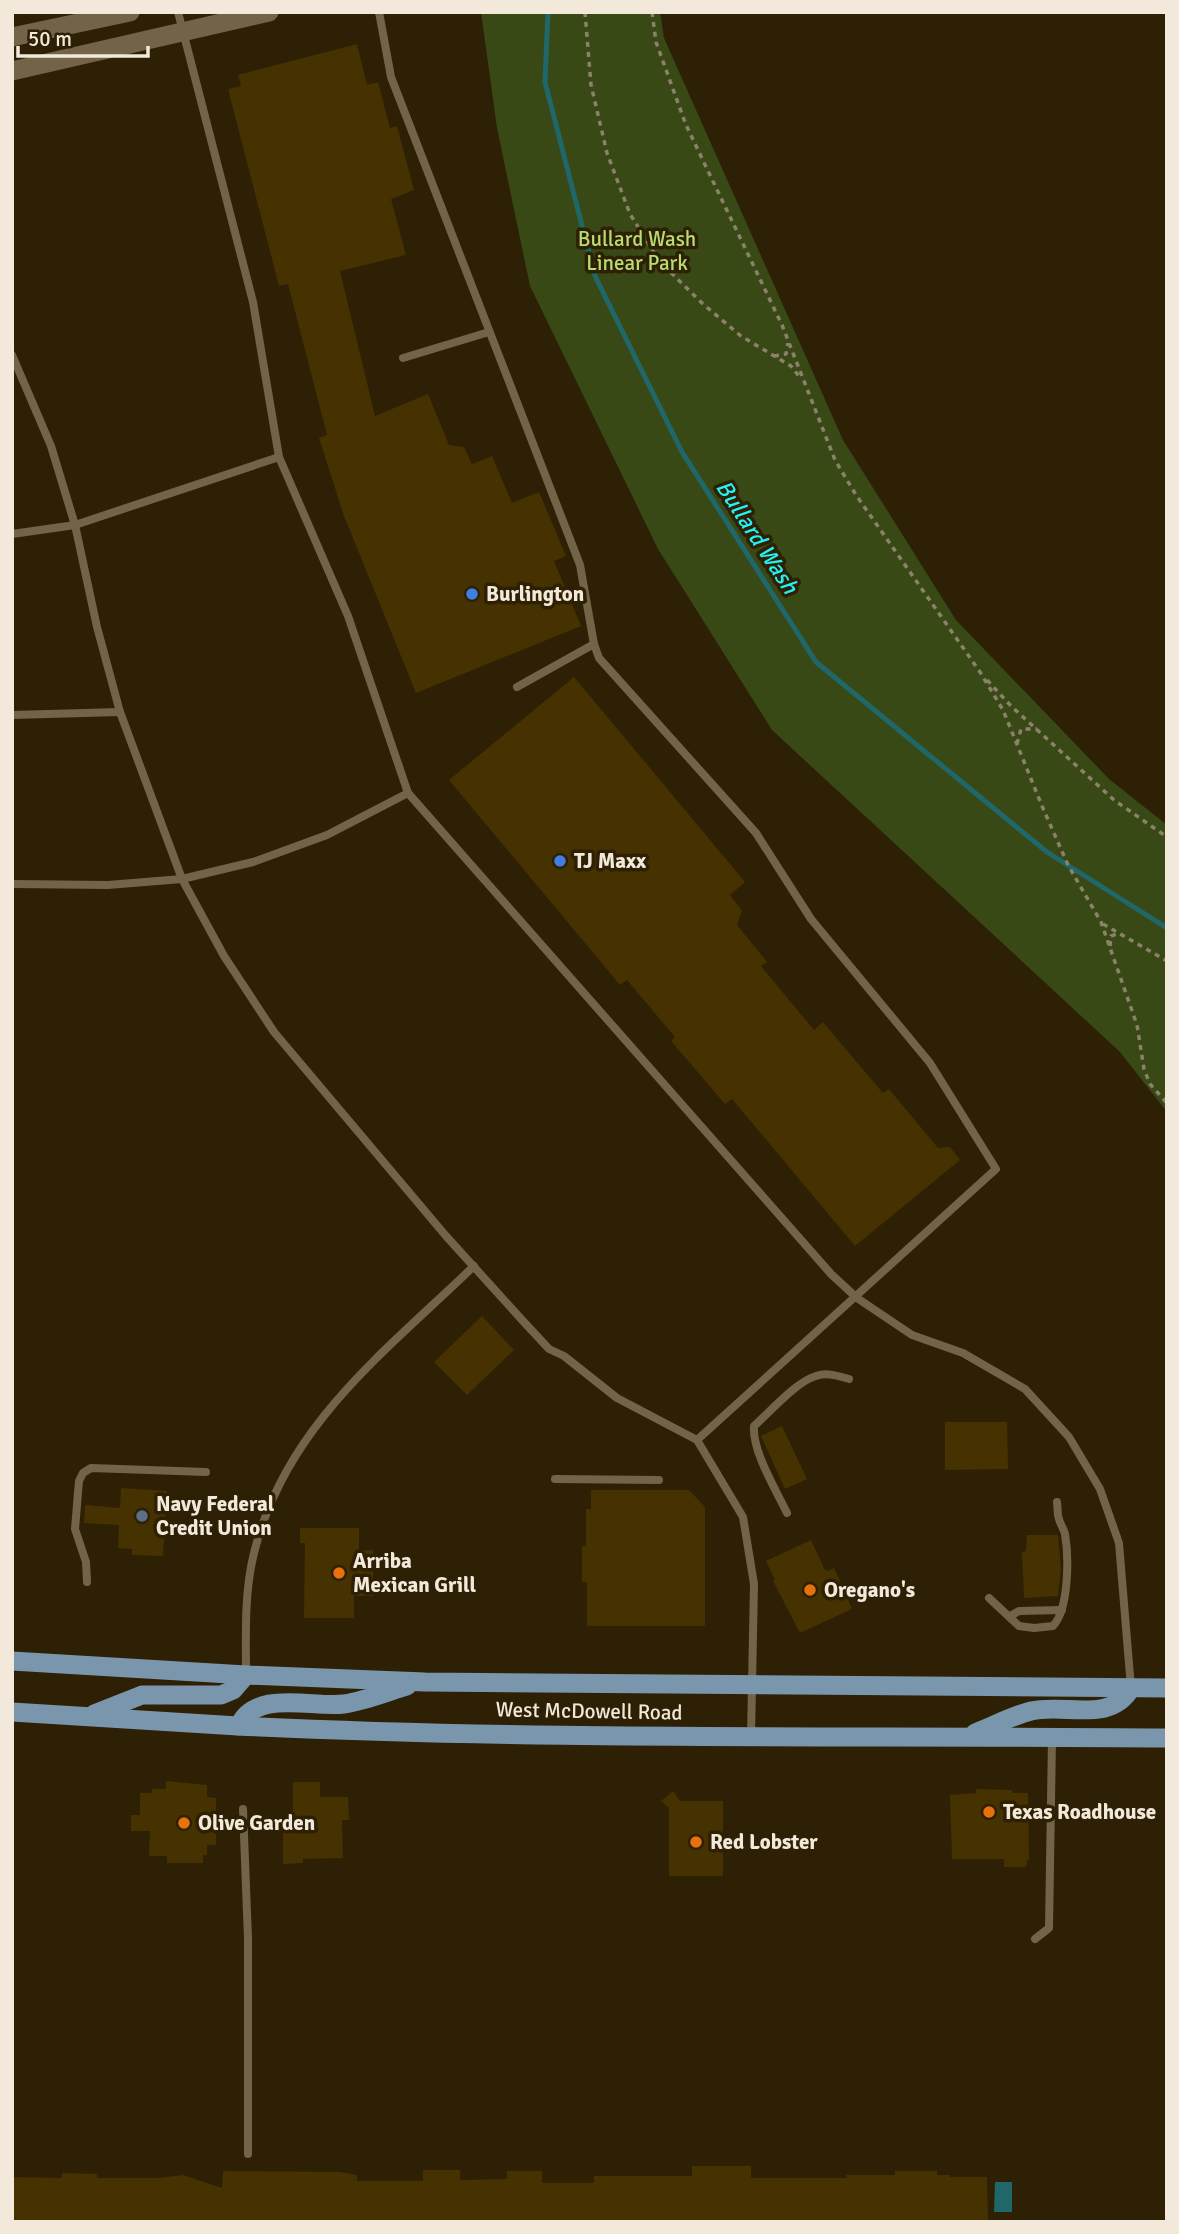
<svg xmlns="http://www.w3.org/2000/svg" width="1179" height="2234" font-family="Signika,sans-serif">
	<style>
		.green { fill: #384915 }
		.water { fill: #206769 }
		.lines { fill: none; stroke-linecap: round; stroke-linejoin: round }
		.stream { stroke: #206769; stroke-width: 5 }
		.building { fill: #463100 }
		.path { stroke: #8c816b; stroke-width: 3.5; stroke-dasharray: 5 5; stroke-linecap: butt }
		.service { stroke: #736448; stroke-width: 8 }
		.tertiary { stroke: #736448; stroke-width: 19 }
		.primary { stroke: #7996ac; stroke-width: 19 }
		.shop-dot { fill: #3f7fe0; stroke: #2d2005; stroke-width: 2.5 }
		.service-dot { fill: #5c6f8a; stroke: #2d2005; stroke-width: 2.5 }
		.food-dot { fill: #e8710a; stroke: #2d2005; stroke-width: 2.5 }
		.labels { text-anchor: middle; dominant-baseline: central; stroke-width: 7; stroke-linejoin: round; paint-order: stroke }
		.park-label { font-size: 21px; fill: #b8de70; stroke: #2d2005 }
		.poi-label { font-size: 21px; font-weight: bold; fill: #f2e9da; stroke: #2d2005; text-anchor: start }
		.street-label { font-size: 21px; fill: #f2e9da; stroke: #2d2005 }
		.water-label { font-size: 23px; font-style: italic; fill: #24f3f6; stroke: #2d2005 }
	</style>
	<rect width="100%" height="100%" fill="#2d2005"/>
	<!-- green -->
	<path class="green" d="M481 12H660L664 38 843 440 956 620 1109 779 1167 825V1112L1120 1052 772 730 658 549 530 286 497 128Z"/>
	<!-- water -->
	<path class="water" d="M995 2182H1012V2212H994Z"/>
	<g class="lines">
		<!-- stream -->
		<path class="stream" d="M548 12 545 82 595 276 682 452 816 662 1047 852 1167 928"/>
	</g>
	<!-- building -->
	<g class="building">
		<path d="M357 44 367 85 378 82 390 128 397 126 414 190 391 199 406 255 340 271 375 416 428 394 449 445 464 447 472 464 492 456 512 503 539 492 566 556 554 561 581 626 416 693 344 516 319 438 327 435 288 284 279 286 228 89 241 86 238 75Z"/>
		<path d="M574 677 745 882 730 895 742 911 737 925 767 962 761 966 814 1030 823 1022 883 1093 889 1089 938 1148 950 1147 960 1160 855 1246 732 1099 725 1104 671 1041 675 1037 627 980 620 985 449 780Z"/>
		<path d="M482 1316 514 1350 467 1395 434 1362Z"/>
		<path d="M945 1422H1007L1008 1469 945 1470Z"/>
		<path d="M782 1426 807 1479 785 1489 761 1436Z"/>
		<path d="M121 1488 167 1491 163 1556 132 1555V1549L118 1548 119 1525 84 1523 85 1505 120 1508Z"/>
		<path d="M591 1490H689L705 1507V1626H587V1582H582V1546H586V1509H591Z"/>
		<path d="M300 1528H359V1550H373V1596H354V1618H304L305 1543H300Z"/>
		<path d="M1027 1535H1058L1061 1569 1058 1596 1024 1598 1022 1552 1026 1551Z"/>
		<path d="M811 1540 825 1570 828 1571 834 1568 852 1609 800 1633 773 1581 775 1580 766 1561Z"/>
		<path d="M166 1781 207 1785V1797L216 1798V1845H207V1855H203V1863H167V1856H149L150 1831H131V1815H140V1793H152V1789H166Z"/>
		<path d="M293 1782H320V1797H348L349 1820H342L343 1858 303 1859V1863L283 1864V1832H293Z"/>
		<path d="M976 1789 1012 1790V1793H1028L1029 1860H1027L1026 1867H1004V1859H952L950 1795 976 1793Z"/>
		<path d="M673 1791 680 1801H723V1876H669V1808L661 1801Z"/>
		<path d="M692 2166H751V2178H847L846 2175H895V2171H937V2175H950V2177H987L988 2222H12V2177L62 2178V2173L97 2174V2178H158L183 2175 222 2188 223 2171 340 2172 357 2175V2181H423V2170H460V2180L507 2179V2171H542V2183H594V2176H692Z"/>
	</g>
	<g class="lines">
		<!-- path -->
		<g class="path">
			<path d="M585 12 591 85 607 153 630 214 660 262 703 304 741 336 791 366 801 379"/>
			<path d="M652 12 656 42 686 125 782 325 835 460 856 495 980 672 1003 710 1042 806 1068 865 1101 922 1137 1025 1144 1069 1150 1084 1167 1103"/>
			<path d="M774 356 786 354 788 343"/>
			<path d="M987 680 1011 706 1114 800 1167 837"/>
			<path d="M1017 744 1021 729H1037"/>
			<path d="M1103 924 1167 961"/>
			<path d="M1110 946 1111 936 1117 934"/>
		</g>
		<!-- service -->
		<g class="service">
			<path d="M178 12 253 302 279 457 348 616 408 793 831 1274 857 1298 912 1335 963 1353 1025 1389 1069 1437 1100 1489 1119 1543 1131 1688"/>
			<path d="M379 12 391 77 580 565 594 644 599 658 756 833 811 919 930 1063 996 1169 697 1440"/>
			<path d="M12 355 51 446 75 525 97 627 120 712 182 879 224 956 274 1032 446 1236 523 1321 549 1349 564 1356 617 1398 697 1440 743 1517 754 1584 751 1736"/>
			<path d="M403 358 489 332"/>
			<path d="M12 534 75 525 279 457"/>
			<path d="M517 687 594 644"/>
			<path d="M12 715 120 712"/>
			<path d="M12 884 108 885 182 879 253 862 327 835 408 793"/>
			<path d="M555 1479 659 1480"/>
			<path d="M787 1513C776 1490 752 1451 754 1426 770 1412 797 1381 816 1376 827 1372 838 1376 849 1379"/>
			<path d="M87 1582 86 1562 75 1529 79 1481 83 1473 91 1468 206 1472"/>
			<path d="M989 1598 1019 1626 1034 1628 1053 1626C1069 1609 1069 1557 1065 1534 1064 1529 1060 1524 1059 1519 1057 1514 1058 1508 1057 1502"/>
			<path d="M1010 1616 1019 1611 1062 1610"/>
			<path d="M246 1675C246 1635 244 1593 254 1553 285 1426 385 1352 474 1266"/>
			<path d="M243 1809 248 1939V2154"/>
			<path d="M1035 1939 1049 1928 1052 1739"/>
		</g>
		<!-- tertiary -->
		<g class="tertiary">
			<path d="M12 37 130 12"/>
			<path d="M12 71 269 12"/>
		</g>
		<!-- primary -->
		<g class="primary">
			<path d="M12 1661 246 1675 425 1682 1167 1688"/>
			<path d="M12 1712C88 1716 163 1722 238 1726 547 1741 857 1735 1167 1738"/>
			<path d="M94 1714 142 1695H221L233 1690 246 1675"/>
			<path d="M239 1726C255 1689 312 1708 344 1704 365 1701 387 1692 407 1686"/>
			<path d="M975 1733C993 1726 1012 1716 1031 1711 1065 1703 1111 1724 1131 1688"/>
		</g>
	</g>
	<!-- markers -->
	<g class="shop-dot">
		<circle cx="472" cy="594" r="7"/>
		<circle cx="560" cy="861" r="7"/>
	</g>
	<circle class="service-dot" cx="142" cy="1516" r="7"/>
	<g class="food-dot">
		<circle cx="339" cy="1573" r="7"/>
		<circle cx="810" cy="1590" r="7"/>
		<circle cx="989" cy="1812" r="7"/>
		<circle cx="184" cy="1823" r="7"/>
		<circle cx="696" cy="1842" r="7"/>
	</g>
	<g class="labels">
		<!-- park labels -->
		<g class="park-label">
			<text x="637" y="239">Bullard Wash<tspan x="637" dy="24">Linear Park</tspan></text>
		</g>
		<!-- poi labels -->
		<g class="poi-label">
			<text x="486" y="594">Burlington</text>
			<text x="574" y="861">TJ Maxx</text>
			<text x="156" y="1504">Navy Federal<tspan x="156" dy="24">Credit Union</tspan></text>
			<text x="353" y="1561">Arriba<tspan x="353" dy="24">Mexican Grill</tspan></text>
			<text x="824" y="1590">Oregano's</text>
			<text x="1003" y="1812">Texas Roadhouse</text>
			<text x="198" y="1823">Olive Garden</text>
			<text x="710" y="1842">Red Lobster</text>
		</g>
		<!-- street labels -->
		<g class="street-label">
			<text transform="translate(589 1711) rotate(1)">West McDowell Road</text>
		</g>
		<!-- water labels -->
		<g class="water-label">
			<text transform="translate(757 537) rotate(57)">Bullard Wash</text>
		</g>
	</g>
	<!-- border -->
	<rect width="1179" height="2234" fill="none" stroke="#f2e9da" stroke-width="28"/>
	<!-- scale -->
	<path d="M18 46v10h130v-10" fill="none" stroke="#f2e9da" stroke-width="3.5"/>
	<text x="28" y="46" font-size="21" fill="#f2e9da" stroke="#2d2005" stroke-width="5" paint-order="stroke">50 m</text>
</svg>
